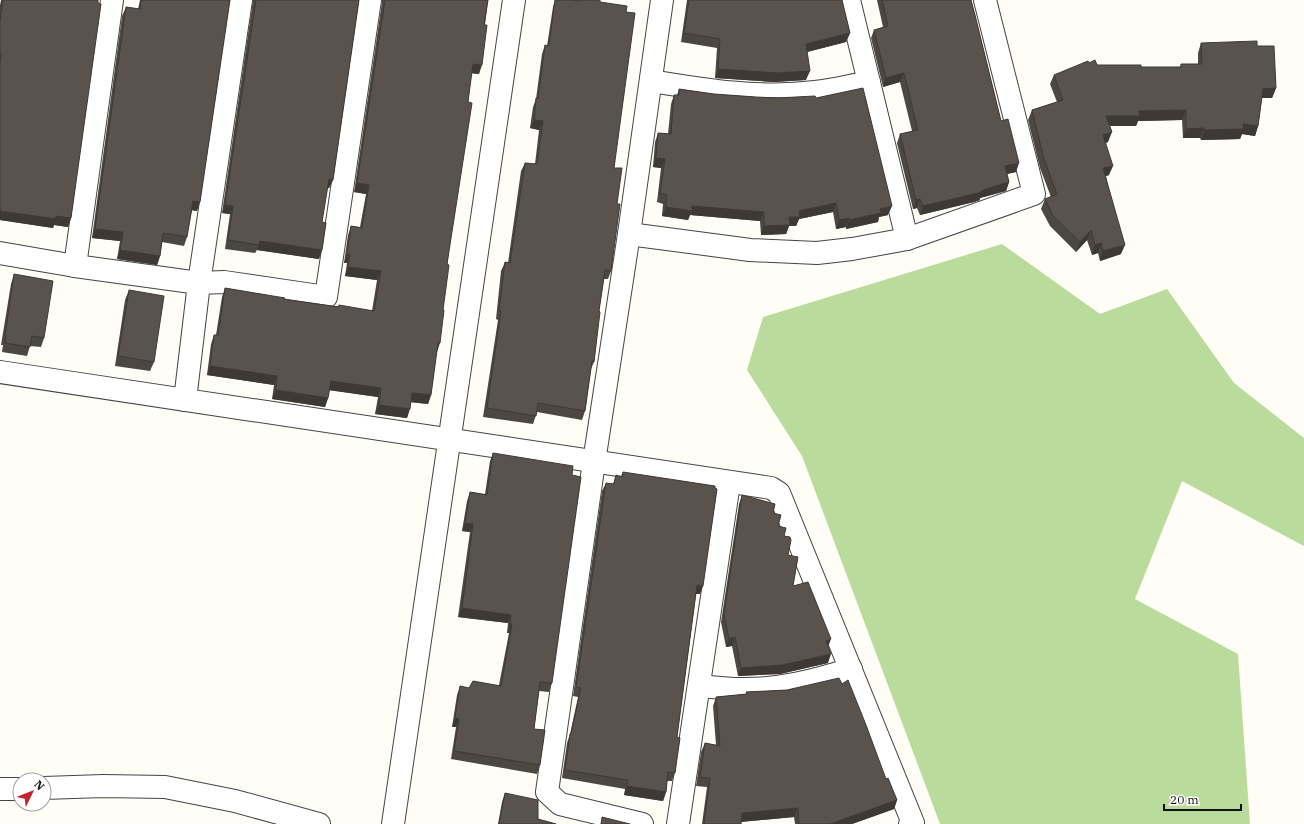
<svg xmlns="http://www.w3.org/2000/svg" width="1304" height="824" font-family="'IBM Plex Serif',serif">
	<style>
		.forest { fill: #b9dc9c }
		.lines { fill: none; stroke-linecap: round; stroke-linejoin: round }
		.minor-casing { stroke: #444; stroke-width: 24 }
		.tertiary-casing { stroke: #444; stroke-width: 24 }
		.minor { stroke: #fff; stroke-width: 22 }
		.tertiary { stroke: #fff; stroke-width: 22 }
		.wall { fill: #4d4742 }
		.shaded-wall { fill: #3f3936 }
		.building { fill: #5a524d; stroke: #3f3936 }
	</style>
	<rect width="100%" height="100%" fill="#fffdf5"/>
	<!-- forest -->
	<path class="forest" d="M1002 244 1100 314 1167 289 1234 383 1304 438V546L1182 481 1135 599 1238 654 1250 824H940L802 456 747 370 763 317Z"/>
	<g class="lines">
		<!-- minor casing -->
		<g class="minor-casing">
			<g id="minor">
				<path d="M849 0 907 239"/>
				<path d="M651 81C705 90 760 99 815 92 833 90 851 86 869 82"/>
				<path d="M629 234 750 250 817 253 852 249 907 239 1034 194 985 0"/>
				<path d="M0 253 75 266 199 283 224 282 326 297 370 0"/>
				<path d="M75 266 112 0"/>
				<path d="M0 372 771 488 779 493 913 823 910 824"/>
				<path d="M185 400 199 283 241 0"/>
				<path d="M699 686C712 687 726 689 739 689 778 690 814 681 851 669"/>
				<path d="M642 824 560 804 547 792 594 462 629 234 662 0"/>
				<path d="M678 824 729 483"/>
			</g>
		</g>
		<!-- tertiary casing -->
		<g class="tertiary-casing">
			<g id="tertiary">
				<path d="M44 788 103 786 165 787 235 801 319 824"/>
				<path d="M0 789H20"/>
				<path d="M393 824 514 0"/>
			</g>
		</g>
		<!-- minor -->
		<use href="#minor" class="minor"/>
		<!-- tertiary -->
		<use href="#tertiary" class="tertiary"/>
	</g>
	<!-- wall -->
	<g class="wall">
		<path d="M1 0H98L71 218 68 227 54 225 53 228 0 220V5Z"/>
		<path d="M140 0H230L197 211 192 210 187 237 184 246 162 242 160 256 157 265 117 259 120 241 92 238 122 16 126 7 138 9Z"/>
		<path d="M253 0H359L333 180 329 188H327L322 222 319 259 257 250 255 253 225 249 230 214 222 213Z"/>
		<path d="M382 0H488L479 74 471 73 431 395 428 404 411 402 407 418 375 414 378 397 329 390 328 398 325 407 272 399 274 385 207 375 211 344 214 335H216L222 297 225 288 284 299 372 311 377 280 345 276 347 263H344L348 235 351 226 360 227 366 194 354 192 382 2Z"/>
		<path d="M555 0H572L577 1V0H600V2L626 12 614 168 617 204 611 271 608 279H604L599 311 594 362 591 369 585 411 582 420 537 412 533 424 483 417 498 320 496 319 501 271 505 262 508 263 521 171 525 163 535 164 539 130 530 128 533 107 536 99 542 54 545 45 547 46 553 7Z"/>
		<path d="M687 0H842L850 33 846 42 807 52 806 80 774 82 715 78 717 48 681 42Z"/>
		<path d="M877 0H971L1001 121 1016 172 1007 174 1009 182 1006 191 980 198V200L974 202 920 215 917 208 913 209 897 143 900 134 912 131 900 82 883 87 871 38 874 30 883 27Z"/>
		<path d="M1201 43 1257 46 1276 88 1272 98H1262L1258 126 1255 136 1242 134 1240 139 1201 140 1200 138H1183L1182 120 1138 121 1136 126H1109L1108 142 1106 143 1109 175 1106 176 1121 254 1100 261 1098 253 1092 255 1087 240 1076 252 1050 226 1041 209 1045 199 1051 197 1040 168 1028 120 1032 110 1057 102 1050 84 1054 75 1089 63 1097 65 1141 67H1180L1181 64H1198V53Z"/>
		<path d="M679 89 714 94 756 97 816 98 888 215 879 217 878 222 846 229V227L836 229 833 212 799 219 796 226H789L786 234 761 235 760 221 690 215 688 220 662 216 663 204 657 202 661 168 653 167 655 142 658 133 668 134 671 104 674 95H677Z"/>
		<path d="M14 274 44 338 41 347 30 346 27 356 2 352 3 345H1L11 284Z"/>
		<path d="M129 290 154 362 150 371 115 366 125 300Z"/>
		<path d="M493 453 552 683 549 692 539 691 534 729 540 765 537 774 451 759 456 727H452L457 695 460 686 469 688 499 685 509 633H507L508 623 458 617 470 532 462 531 467 501 470 492 485 494 490 461Z"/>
		<path d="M623 472 700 594H696L677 737 675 773 672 781H667L666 792 663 801 624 795 625 789 562 778 567 743 570 734 578 697 573 696 602 491 606 483 613 484 616 475 621 476Z"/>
		<path d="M742 495 773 513 778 526 784 536 793 586 828 647V663L780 674 738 676 732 646 726 647 721 622 739 504Z"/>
		<path d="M842 684 886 779 897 800 894 809 852 824H795L794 817 741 822V824H702L707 787 696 786 701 752 705 743 716 745 713 706 716 697 746 694V692L787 690Z"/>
		<path d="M505 793 538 819 556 824H498L502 802Z"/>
	</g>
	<!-- shaded-wall -->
	<g class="shaded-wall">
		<path d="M850 33 846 42 803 53 806 44Z"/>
		<path d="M473 64 482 65 479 74 469 73Z"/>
		<path d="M718 69 810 71 806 80 774 82 715 78Z"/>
		<path d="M904 73 900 82 883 87 886 78Z"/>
		<path d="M1276 88 1272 98H1260L1263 89Z"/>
		<path d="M1186 110 1182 120 1138 121 1136 126H1102L1106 116 1139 111Z"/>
		<path d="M534 120 543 121 539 130 530 128Z"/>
		<path d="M1243 124 1258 126 1255 136 1242 134 1240 139 1201 140 1204 130Z"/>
		<path d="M1204 128 1200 138H1183L1186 129Z"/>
		<path d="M1112 132 1108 142 1100 145 1103 135Z"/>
		<path d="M656 158 665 159 661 168 653 167Z"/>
		<path d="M1019 163 1016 172 1002 175 1005 166Z"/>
		<path d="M1113 166 1109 175 1100 178 1103 168Z"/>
		<path d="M329 179 333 180 329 188H325Z"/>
		<path d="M1009 182 1006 191 980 198V200L974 202 920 215 923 206Z"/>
		<path d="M357 183 369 185 366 194 354 192Z"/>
		<path d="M920 199 917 208 913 209 916 200Z"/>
		<path d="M193 201 200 202 197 211 190 210Z"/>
		<path d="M836 203 833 212 799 219 796 226H789L786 234 761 235 764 226 789 217 799 211Z"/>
		<path d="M225 205 233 206 230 214 222 213Z"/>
		<path d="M692 206 764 212 760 221 690 215 688 220 662 216 666 207Z"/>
		<path d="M892 206 888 215 879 217 878 222 846 229 849 220 880 209Z"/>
		<path d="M0 211 56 216 71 218 68 227 54 225 53 228 0 220Z"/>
		<path d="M849 218 846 227 836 229 839 220Z"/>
		<path d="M95 229 123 232 120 241 92 238Z"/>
		<path d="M1091 230 1087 240 1076 252 1080 242Z"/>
		<path d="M260 241 322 250 319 259 257 250Z"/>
		<path d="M1101 243 1098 253 1092 255 1095 245Z"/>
		<path d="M1125 245 1121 254 1100 261 1103 251Z"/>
		<path d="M120 250 160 256 157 265 117 259Z"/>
		<path d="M347 254H350L347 263H344Z"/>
		<path d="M348 267 381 271 377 280 345 276Z"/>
		<path d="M438 343H440L437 352H435Z"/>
		<path d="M210 366 277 376 274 385 207 375Z"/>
		<path d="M331 381 381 388 378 397 328 390Z"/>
		<path d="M276 390 328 398 325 407 272 399Z"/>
		<path d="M412 393 431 395 428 404 409 402Z"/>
		<path d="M379 405 410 409 407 418 375 414Z"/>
		<path d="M465 523 473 524 470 532 462 531Z"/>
		<path d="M697 585 703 586 700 594H694Z"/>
		<path d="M462 608 511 615 508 623 458 617Z"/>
		<path d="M510 624H512L509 633H507Z"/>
		<path d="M735 637 732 646 726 647 729 639Z"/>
		<path d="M831 639 828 647 826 641Z"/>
		<path d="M831 654 828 663 780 674 738 676 741 668Z"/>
		<path d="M455 718 459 719 456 727H452Z"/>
		<path d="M627 786 666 792 663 801 624 795Z"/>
		<path d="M897 800 894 809 852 824H830Z"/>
		<path d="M798 808 794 817 739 822 742 813Z"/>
	</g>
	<!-- building -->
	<g class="building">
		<path d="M3 0H98V3L101 4 71 218 56 216V219L0 211V64L1 55H0V20Z"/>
		<path d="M141 0H230L200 202 193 201 187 237 163 233 160 256 120 250 123 232 95 229 126 7 140 9Z"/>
		<path d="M256 0H359L333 180 329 179 322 222 326 223 322 250 260 241 259 245 228 240 233 206 225 205Z"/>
		<path d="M385 0H488L484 25H487L482 65 473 64 468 102 472 103 447 264 449 265 443 310H444L440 343H438L431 395 412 393 410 409 379 405 381 388 331 381 328 398 276 390 277 376 210 366 214 335H218L225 288 285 298 284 299 338 307 339 305 374 311 381 271 348 267 350 254H347L351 226 362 228 369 185 357 183Z"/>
		<path d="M555 0H572L579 1V0H600V2L627 6 626 12 635 13 614 168H622L617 204H620L611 271 605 270 599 311 600 312 594 362 592 361 585 411 538 403 536 416 487 408 501 311 499 310 505 262 510 263 525 163 537 164 543 121 534 120 536 98 538 99 545 45 549 46Z"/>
		<path d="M689 0H842L850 33 806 44 810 71 777 73 718 69 720 39 684 33Z"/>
		<path d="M882 0H971L975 15 1001 121 1008 119 1019 163 1005 166 1009 182 983 190V191L978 193 923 206 920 199 916 200 900 134 918 130 904 73 886 78 874 30 888 26Z"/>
		<path d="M1257 41V46H1274L1276 88 1263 89 1258 126 1243 124 1244 129 1204 130V128L1186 129V110L1139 111 1140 116H1106L1112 132 1103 135 1113 166 1103 168 1125 245 1103 251 1101 243 1095 245 1091 230 1080 242 1053 216 1045 199 1057 194 1044 159 1032 110 1063 100 1054 75 1088 61 1089 63 1095 60 1097 65H1141V67H1181V64H1202L1201 43Z"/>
		<path d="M863 88 892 206 880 209 881 213 849 220V218L839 220 836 203 799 211 800 217H789L790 225 764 226V212L692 206V211L666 207 667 195 660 193 665 159 656 158 658 133 671 134 674 95H679V89L714 94 756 97 777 98 815 96 816 98Z"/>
		<path d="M14 274 53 281 44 338 32 336 30 347 5 343 6 336H5Z"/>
		<path d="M129 290 164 296 154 362 118 356Z"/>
		<path d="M493 453 573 466 572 475 581 477 552 683 540 682 534 729 545 730 540 765 454 751 459 719 455 718 460 686 469 688 473 681 501 686 512 624H510L511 615 462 608 473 524 465 523 470 492 487 495Z"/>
		<path d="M623 472 715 486V488L717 489 703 586 697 585 677 737 680 738 675 773 668 772 666 792 627 786 628 780 565 770 570 734H571L581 688 576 687 606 483 614 484 616 475 622 477Z"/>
		<path d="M742 495 775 504 773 513 781 515 778 526 786 528 784 536 790 537 791 540 788 555 798 557 793 586 808 582 831 639 826 641 831 654 783 665 741 668 735 637 729 639 724 614Z"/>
		<path d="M839 678 842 684 848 680 866 725 886 779 888 778 897 800 830 824H799L798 808 742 813 741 824H704L710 778 700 777 705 743 720 746 716 697 747 694 746 692 787 690Z"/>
		<path d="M505 793 538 800V819L556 824H499Z"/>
		<path d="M602 817 630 824H601Z"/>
	</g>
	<!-- north arrow -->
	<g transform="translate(32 792) rotate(47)"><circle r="19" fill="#ffffff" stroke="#a0a0a0"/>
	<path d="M0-3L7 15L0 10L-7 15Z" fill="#c4262e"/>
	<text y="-6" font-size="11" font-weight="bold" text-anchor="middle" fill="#111111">N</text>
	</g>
	<!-- scale -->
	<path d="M1164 804v6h77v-6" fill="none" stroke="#111111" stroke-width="2"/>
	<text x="1170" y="804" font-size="12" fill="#111111" stroke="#ffffff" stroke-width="3" paint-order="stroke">20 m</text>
</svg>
